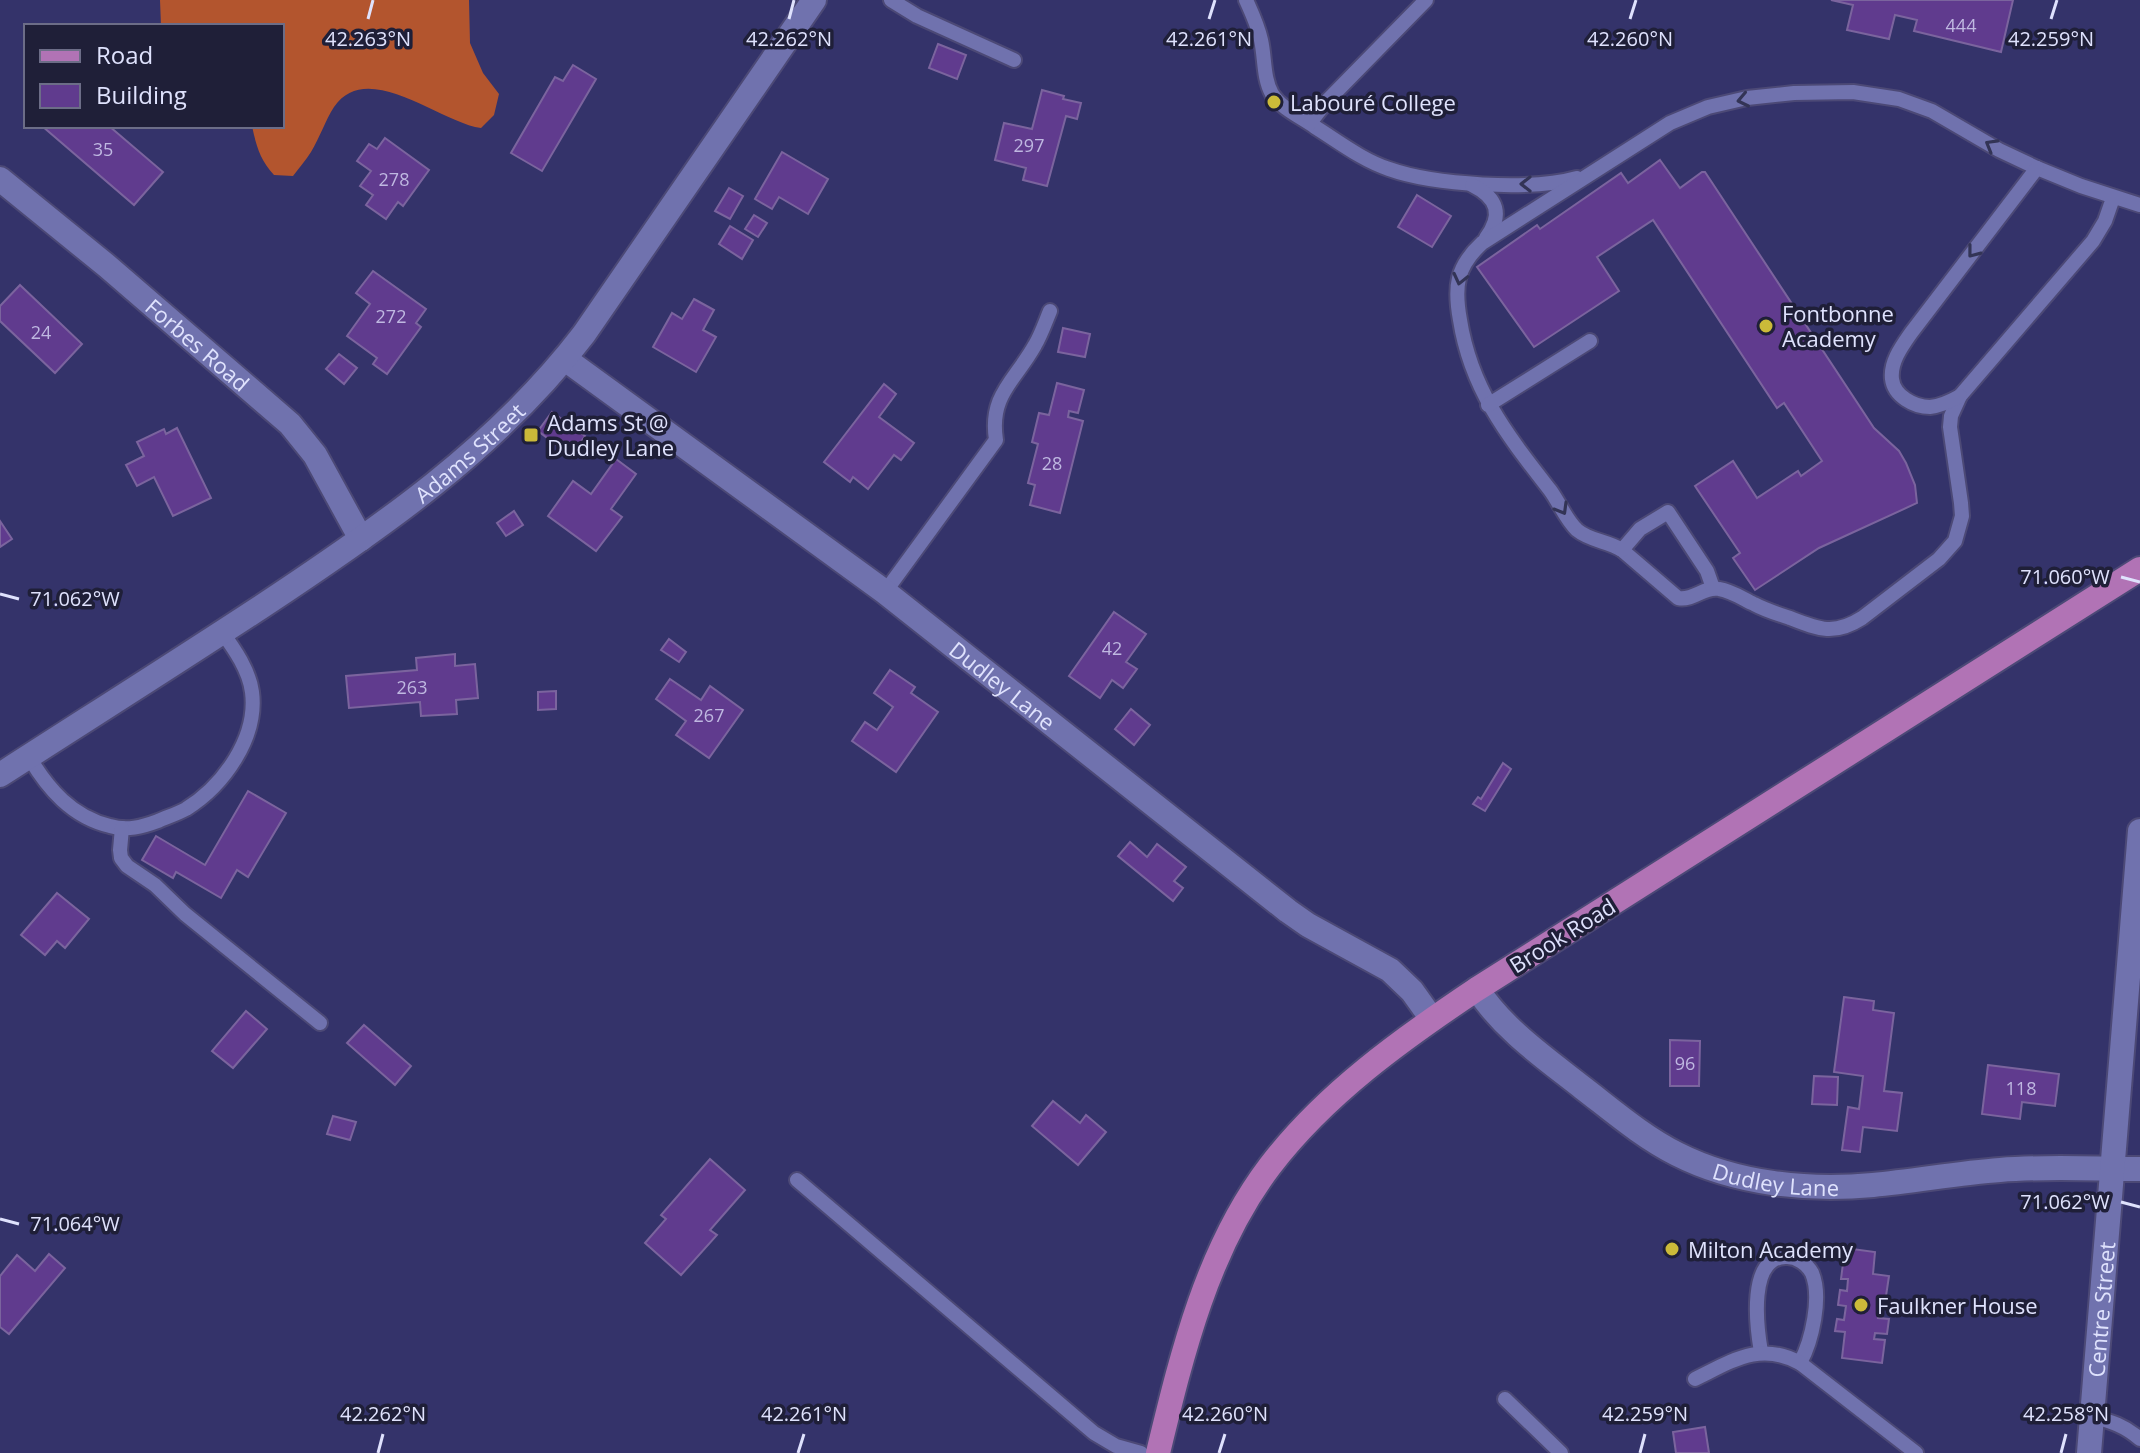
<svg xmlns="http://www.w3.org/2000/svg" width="2140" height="1453" font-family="'Open Sans',sans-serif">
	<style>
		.forest { fill: #b3552e }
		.building { fill: #603b8e; stroke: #7b649e; stroke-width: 2 }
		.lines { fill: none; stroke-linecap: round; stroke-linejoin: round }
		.lane-casing { stroke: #4c4976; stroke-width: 18 }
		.street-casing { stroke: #4c4976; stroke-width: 28 }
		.secondary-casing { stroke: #4c4976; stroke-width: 28 }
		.primary-casing { stroke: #4c4976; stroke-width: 28 }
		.lane { stroke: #7072ae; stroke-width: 14 }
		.street { stroke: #7072ae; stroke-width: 24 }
		.secondary { stroke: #7072ae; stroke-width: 24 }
		.primary { stroke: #b173b5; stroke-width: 24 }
		.oneway { stroke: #333456 }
		.ticks { fill: none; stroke: #dfe2fd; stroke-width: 3 }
		.poi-dot { fill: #cbba39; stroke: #1f1f38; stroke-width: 3 }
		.labels { text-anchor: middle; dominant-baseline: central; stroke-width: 7; stroke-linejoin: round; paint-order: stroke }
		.number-label { font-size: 18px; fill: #bfb8e1 }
		.poi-label { font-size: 22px; fill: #dfe2fd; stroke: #1f1f38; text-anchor: start }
		.street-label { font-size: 22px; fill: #dfe2fd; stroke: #1f1f38 }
		.ticks-label { font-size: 20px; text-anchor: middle; fill: #dfe2fd; stroke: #1f1f38; stroke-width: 7; stroke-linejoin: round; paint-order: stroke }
	</style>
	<rect width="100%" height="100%" fill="#34336a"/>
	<!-- forest -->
	<path class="forest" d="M160 0H469L470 43 483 73 499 94 494 115 481 128C439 122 367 58 334 107 325 121 320 137 311 152 306 160 299 168 293 176L274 175C260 160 256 145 252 126H282V26H161Z"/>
	<!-- building -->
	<g class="building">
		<path d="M1831 0H2013L2001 52 1914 31 1917 20 1895 15 1889 39 1847 30 1853 5Z"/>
		<path d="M938 44 966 55 957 79 929 68Z"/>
		<path d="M573 65 596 79 542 171 511 153 555 77 563 81Z"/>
		<path d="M1042 90 1064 96 1063 99 1081 103 1077 119 1066 116 1047 186 1023 180 1026 168 995 160 1004 123 1032 129Z"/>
		<path d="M42 126H109L163 172 134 205Z"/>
		<path d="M385 138 429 170 403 206 398 202 386 219 366 205 373 195 360 186 371 171 357 161 369 144 377 149Z"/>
		<path d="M782 152 828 179 808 214 779 197 772 209 755 199Z"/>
		<path d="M1660 160 1680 188 1702 172H1705L1874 428 1899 451 1906 463 1915 485 1917 503 1819 548 1755 590 1733 558 1740 553 1695 486 1733 461 1757 498 1798 471 1801 476 1822 461 1784 403 1777 408 1653 220 1597 257 1619 291 1534 347 1477 267 1537 225 1540 229 1621 173 1628 183Z"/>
		<path d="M729 188 743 196 730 219 715 211Z"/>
		<path d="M1417 195 1451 216 1432 247 1398 227Z"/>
		<path d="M754 215 767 223 758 237 745 229Z"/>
		<path d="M730 226 753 240 742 259 719 244Z"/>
		<path d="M373 271 426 309 416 323 421 327 387 374 373 364 377 358 347 336 370 304 356 293Z"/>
		<path d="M20 285 82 344 55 373 0 321V306Z"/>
		<path d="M694 299 714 310 703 330 716 337 696 372 653 347 672 313 682 319Z"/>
		<path d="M1063 328 1090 334 1085 357 1058 352Z"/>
		<path d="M339 354 357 368 344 384 326 369Z"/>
		<path d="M1057 383 1084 390 1078 413 1069 411 1068 417 1083 421 1060 513 1030 505 1035 485 1028 483 1038 444 1032 442 1039 413 1049 415Z"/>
		<path d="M884 384 896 394 879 417 914 443 901 460 894 455 868 489 853 477 850 482 824 462Z"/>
		<path d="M552 412 585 436 571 456 538 431Z"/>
		<path d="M177 428 211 498 173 516 154 477 137 486 126 465 144 456 137 442 164 429 166 434Z"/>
		<path d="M616 459 636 474 611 509 622 517 596 551 548 516 573 481 591 494Z"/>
		<path d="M514 511 523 525 506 536 497 523Z"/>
		<path d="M0 521 12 539 0 547Z"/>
		<path d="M1114 612 1146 634 1126 662 1137 669 1123 688 1112 680 1100 698 1069 676Z"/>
		<path d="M669 639 686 652 679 662 661 650Z"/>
		<path d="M455 654V666L475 664 478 698 456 700 457 714 421 716 420 702 349 708 346 676 417 670 416 658Z"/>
		<path d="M890 670 915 687 911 693 938 712 896 772 852 741 865 722 877 730 893 707 874 693Z"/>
		<path d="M670 679 701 700 710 686 743 710 709 758 676 735 686 721 656 699Z"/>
		<path d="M556 691V709L538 710V692Z"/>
		<path d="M1131 709 1150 725 1134 745 1115 729Z"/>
		<path d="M1503 763 1511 769 1485 811 1473 804 1478 797 1481 799Z"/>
		<path d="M248 791 286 813 248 877 237 870 221 898 176 872 173 878 142 860 156 836 205 865Z"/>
		<path d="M1130 842 1147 857 1157 844 1186 867 1174 881 1183 888 1173 901 1118 856Z"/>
		<path d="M57 893 89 919 65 948 57 941 45 955 21 935Z"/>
		<path d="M1844 997 1874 1001 1873 1010 1894 1013 1884 1091 1902 1093 1897 1131 1863 1127 1860 1152 1842 1150 1848 1107 1859 1109 1863 1076 1834 1072Z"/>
		<path d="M246 1011 267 1029 233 1068 212 1051Z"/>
		<path d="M364 1025 411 1066 395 1085 347 1043Z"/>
		<path d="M1670 1040 1700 1041 1699 1086H1670Z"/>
		<path d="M1988 1065 2059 1074 2055 1106 2022 1102 2020 1119 1982 1114Z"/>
		<path d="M1814 1076 1838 1077 1837 1105 1812 1104Z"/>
		<path d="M1053 1101 1080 1123 1086 1115 1106 1132 1078 1165 1032 1126Z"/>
		<path d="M333 1116 356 1122 350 1140 327 1134Z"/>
		<path d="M710 1159 745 1190 710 1230 717 1235 681 1275 645 1243 666 1219 661 1215Z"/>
		<path d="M1845 1248 1875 1252 1873 1274 1889 1276 1886 1296H1881L1878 1318 1889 1319 1887 1334 1875 1333 1874 1339 1885 1340 1882 1363 1842 1358 1845 1332 1835 1331 1837 1319 1844 1320 1846 1306 1838 1305 1840 1290 1847 1291 1848 1279H1841Z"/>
		<path d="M49 1254 65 1268 9 1334 0 1327V1276L17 1255 35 1271Z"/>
		<path d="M1705 1427 1709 1453H1676L1673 1432Z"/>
	</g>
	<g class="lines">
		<!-- lane casing -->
		<g class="lane-casing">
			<g id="lane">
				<path d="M891 0 917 16 1014 60"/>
				<path d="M1246 0C1252 13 1258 26 1261 40 1265 57 1263 78 1272 94 1282 109 1301 117 1315 127 1339 142 1362 160 1389 169 1434 185 1531 191 1577 178"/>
				<path d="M1310 123 1327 101 1426 0"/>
				<path d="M1472 185C1498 198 1503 215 1486 238"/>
				<path d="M2113 198 2105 221 2093 241 1960 396 1951 416 1950 427 1961 503 1962 516 1955 541 1939 559 1862 618C1834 636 1818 629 1790 618 1778 614 1765 610 1754 604 1743 599 1732 591 1719 589 1704 586 1694 601 1678 598L1622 550C1608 541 1590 541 1577 530 1566 520 1559 502 1550 490 1508 436 1471 390 1460 320 1454 287 1456 267 1482 243L1670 123 1708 107 1747 98 1794 93 1853 92 1899 99 1932 111 1999 150 2037 168 2081 186 2140 205"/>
				<path d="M1960 396C1951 401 1941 406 1930 407 1914 407 1894 396 1892 379 1890 362 1902 346 1911 333L2037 168"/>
				<path d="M1488 405 1590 341"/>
				<path d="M1622 550 1640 529 1668 512 1707 571 1713 588"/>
				<path d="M885 592 996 440C989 395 1015 381 1035 345 1041 335 1045 323 1050 311"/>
				<path d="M29 757C48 789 72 817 110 826 127 831 142 827 158 821 167 817 177 814 186 809 223 786 258 738 252 692 249 670 235 650 222 632"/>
				<path d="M122 828 120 850 121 858 127 866 155 885 185 914 320 1023"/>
				<path d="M797 1180 1094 1433 1116 1446 1141 1453"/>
				<path d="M1761 1352C1757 1329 1747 1255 1787 1257 1797 1257 1807 1264 1812 1273 1822 1297 1812 1341 1800 1363"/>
				<path d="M1695 1379C1732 1361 1760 1341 1800 1363L1916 1453"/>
				<path d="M1505 1399 1561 1453"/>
				<path d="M2092 1417C2111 1421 2125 1426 2140 1439"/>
			</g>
		</g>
		<!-- street casing -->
		<g class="street-casing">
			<g id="street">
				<path id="s1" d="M0 179 107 266 290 424 315 455 361 539"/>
				<path id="s2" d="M565 359 885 592 1288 911 1308 925 1390 970 1412 991 1432 1019"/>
				<path id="s3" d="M1477 989C1504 1030 1545 1058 1583 1088 1613 1111 1643 1137 1677 1154 1736 1184 1808 1191 1873 1185 1916 1181 1958 1173 2000 1170 2046 1166 2094 1169 2140 1169"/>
			</g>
		</g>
		<!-- secondary casing -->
		<g class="secondary-casing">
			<g id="secondary">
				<path id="s4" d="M0 775C87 719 174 664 261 607 379 529 497 448 584 334L814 0"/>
				<path id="s5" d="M2089 1453 2140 831"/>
			</g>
		</g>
		<!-- primary casing -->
		<g class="primary-casing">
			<path id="primary" d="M1158 1453C1182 1354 1207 1249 1270 1166 1325 1094 1402 1039 1477 989L2140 569"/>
		</g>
		<!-- lane -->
		<use href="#lane" class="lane"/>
		<!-- street -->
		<use href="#street" class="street"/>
		<!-- secondary -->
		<use href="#secondary" class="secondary"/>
		<!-- primary -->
		<use href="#primary" class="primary"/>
	</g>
	<!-- one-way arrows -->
	<defs><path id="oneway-chevron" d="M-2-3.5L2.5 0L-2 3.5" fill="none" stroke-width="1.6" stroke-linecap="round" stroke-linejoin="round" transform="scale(2)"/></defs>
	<g class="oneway">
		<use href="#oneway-chevron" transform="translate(1743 100) rotate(168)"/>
		<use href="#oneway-chevron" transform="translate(1991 145) rotate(-150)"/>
		<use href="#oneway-chevron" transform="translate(1526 184) rotate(-180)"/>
		<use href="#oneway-chevron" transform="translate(1973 252) rotate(128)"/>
		<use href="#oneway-chevron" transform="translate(1460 279) rotate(103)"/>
		<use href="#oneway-chevron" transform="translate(1562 509) rotate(60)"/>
	</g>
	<!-- ticks -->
	<path class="ticks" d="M368 19 373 0M789 19 794 0M1209 19 1215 0M1630 19 1636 0M2051 19 2057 0M2121 577 2140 582M0 594 19 599M2121 1202 2140 1207M0 1219 19 1224M378 1453 383 1434M798 1453 804 1434M1219 1453 1225 1434M1640 1453 1645 1434M2061 1453 2066 1434"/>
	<!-- markers -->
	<g class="poi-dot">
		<circle cx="1274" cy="102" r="8"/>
		<circle cx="1766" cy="326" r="8"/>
		<rect x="523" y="427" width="16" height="16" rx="4"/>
		<circle cx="1672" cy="1249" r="8"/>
		<circle cx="1861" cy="1305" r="8"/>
	</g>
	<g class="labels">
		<!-- number labels -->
		<g class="number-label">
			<text x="1961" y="25">444</text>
			<text x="1029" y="145">297</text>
			<text x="103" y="149">35</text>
			<text x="394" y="179">278</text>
			<text x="391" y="316">272</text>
			<text x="41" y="332">24</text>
			<text x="1052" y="463">28</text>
			<text x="1112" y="648">42</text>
			<text x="412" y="687">263</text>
			<text x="709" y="715">267</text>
			<text x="1685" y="1063">96</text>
			<text x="2021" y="1088">118</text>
		</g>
		<!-- poi labels -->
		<g class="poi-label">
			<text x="1290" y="102">Labouré College</text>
			<text x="1782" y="313">Fontbonne<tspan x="1782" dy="25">Academy</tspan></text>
			<text x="547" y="422">Adams St @<tspan x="547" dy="25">Dudley Lane</tspan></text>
			<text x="1688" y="1249">Milton Academy</text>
			<text x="1877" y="1305">Faulkner House</text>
		</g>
		<!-- street labels -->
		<g class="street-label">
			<text stroke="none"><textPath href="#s1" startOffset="258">Forbes Road</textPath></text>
			<text stroke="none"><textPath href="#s4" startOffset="570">Adams Street</textPath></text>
			<text stroke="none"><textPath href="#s2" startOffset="546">Dudley Lane</textPath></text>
			<text transform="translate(1562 935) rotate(-32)">Brook Road</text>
			<text stroke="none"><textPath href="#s3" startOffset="364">Dudley Lane</textPath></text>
			<text stroke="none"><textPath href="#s5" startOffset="144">Centre Street</textPath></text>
		</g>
	</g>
	<g class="ticks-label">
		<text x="368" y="46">42.263°N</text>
		<text x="789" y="46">42.262°N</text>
		<text x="1209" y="46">42.261°N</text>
		<text x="1630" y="46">42.260°N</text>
		<text x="2051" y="46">42.259°N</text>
		<text x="2065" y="584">71.060°W</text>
		<text x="75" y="606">71.062°W</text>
		<text x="2065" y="1209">71.062°W</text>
		<text x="75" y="1231">71.064°W</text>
		<text x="383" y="1421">42.262°N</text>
		<text x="804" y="1421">42.261°N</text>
		<text x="1225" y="1421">42.260°N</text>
		<text x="1645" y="1421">42.259°N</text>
		<text x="2066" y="1421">42.258°N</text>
	</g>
	<!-- legend -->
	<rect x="24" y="24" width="260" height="104" fill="#1f1f38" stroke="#6c6d87" stroke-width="2"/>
	<rect x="40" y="50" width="40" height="12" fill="#b173b5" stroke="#6c6d87" stroke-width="2"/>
	<text x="96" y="64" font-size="24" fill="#dfe2fd">Road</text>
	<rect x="40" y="84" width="40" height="24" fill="#603b8e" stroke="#6c6d87" stroke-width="2"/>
	<text x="96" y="104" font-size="24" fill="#dfe2fd">Building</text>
</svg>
